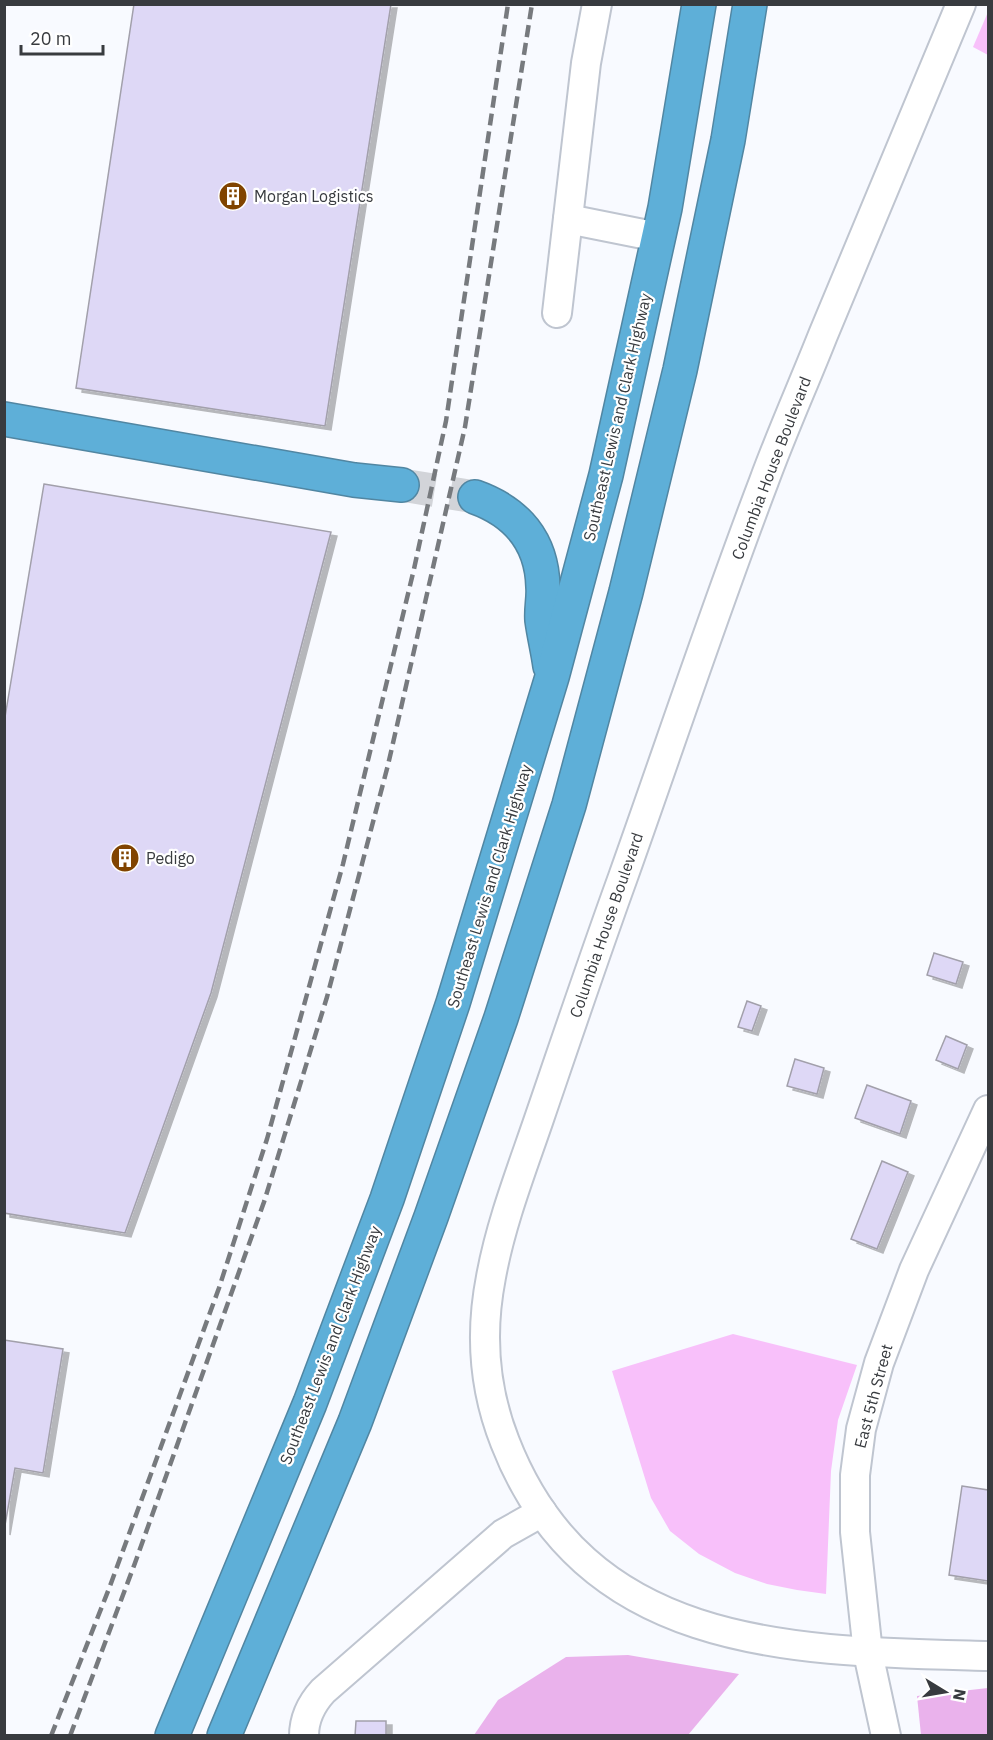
<svg xmlns="http://www.w3.org/2000/svg" width="993" height="1740" font-family="'IBM Plex Sans',sans-serif">
	<style>
		.green { fill: #f8c0fa }
		.forest { fill: #eab2ec }
		.building { fill: #ded8f6; stroke: #a2a0ab; stroke-width: 1.5; filter: url(#shadow) }
		.lines { fill: none; stroke-linecap: round; stroke-linejoin: round }
		.highway-tunnel { stroke: #d2d4d9; stroke-width: 33; stroke-dasharray: 33 16; stroke-linecap: butt }
		.minor-casing { stroke: #bfc5d0; stroke-width: 32 }
		.highway-casing { stroke: #5186a2; stroke-width: 36 }
		.minor { stroke: #fff; stroke-width: 28 }
		.highway { stroke: #5eafd8; stroke-width: 33 }
		.rail { stroke: #777a7e; stroke-width: 4.5; stroke-dasharray: 12 6; stroke-linecap: butt }
		.labels { text-anchor: middle; dominant-baseline: central; stroke-width: 4.5; stroke-linejoin: round; paint-order: stroke }
		.poi-label { font-size: 16px; fill: #383b3f; stroke: #fff; text-anchor: start }
		.street-label { font-size: 16px; fill: #383b3f; stroke: #fff }
	</style>
	<defs>
		<filter id="shadow"><feDropShadow dx="6" dy="4" stdDeviation="0" flood-color="#0004"/></filter>
	</defs>
	<rect width="100%" height="100%" fill="#f8faff"/>
	<!-- green -->
	<g class="green">
		<path d="M988 12V55L973 47Z"/>
		<path d="M733 1334 857 1365 838 1420 831 1471 826 1594 797 1590 767 1584 735 1573 699 1554 670 1531 651 1498 612 1371Z"/>
	</g>
	<!-- forest -->
	<g class="forest">
		<path d="M628 1655 739 1674 688 1735H474L498 1700 566 1657Z"/>
		<path d="M988 1688V1735H921L917 1696Z"/>
	</g>
	<!-- building -->
	<g class="building">
		<path d="M134 4H391L325 426 76 388Z"/>
		<path d="M44 484 331 532 211 993 125 1233 4 1213V723Z"/>
		<path d="M934 953 963 962 956 984 927 975Z"/>
		<path d="M747 1001 761 1006 752 1031 738 1027Z"/>
		<path d="M946 1036 967 1045 958 1069 936 1060Z"/>
		<path d="M795 1059 824 1068 817 1094 787 1086Z"/>
		<path d="M867 1085 911 1101 900 1134 855 1118Z"/>
		<path d="M882 1161 908 1172 877 1249 851 1239Z"/>
		<path d="M4 1340 63 1349 43 1473 15 1468 4 1531Z"/>
		<path d="M962 1486 988 1490V1581L949 1575Z"/>
		<path d="M356 1721H386V1736H355Z"/>
	</g>
	<g class="lines">
		<!-- highway-tunnel -->
		<path class="highway-tunnel" d="M402 485 475 497"/>
		<!-- minor casing -->
		<g class="minor-casing">
			<g id="minor">
				<path d="M961 4C915 114 869 224 823 335 804 383 782 432 764 481 714 612 670 745 623 877 594 957 567 1037 540 1116 522 1169 501 1222 491 1277 480 1333 484 1389 505 1442 587 1653 797 1651 988 1656"/>
				<path d="M568 219 658 237"/>
				<path d="M557 313 586 63 597 4"/>
				<path d="M304 1736C304 1719 312 1703 323 1691L503 1534 542 1512"/>
				<path d="M886 1736 868 1653 855 1532V1475L861 1429 879 1363 914 1270 988 1110"/>
			</g>
		</g>
		<!-- highway casing -->
		<g class="highway-casing">
			<g id="highway">
				<path d="M4 419 354 480 402 485"/>
				<path d="M475 497C517 512 542 541 543 587 544 598 541 609 542 620 544 635 548 651 550 666"/>
				<path d="M172 1736 310 1403 387 1199 453 1003 552 677 606 475 665 208 699 4"/>
				<path d="M224 1736 355 1422 431 1217 501 1018 569 805 626 592 680 370 728 140 750 4"/>
			</g>
		</g>
		<!-- minor -->
		<use href="#minor" class="minor"/>
		<!-- highway -->
		<use href="#highway" class="highway"/>
		<!-- rail -->
		<g class="rail">
			<path d="M51 1736 110 1586 219 1288 267 1139 343 864 414 569 446 421 508 4"/>
			<path d="M70 1736 135 1563 264 1202 327 997 388 765 465 427 532 4"/>
		</g>
	</g>
	<!-- icons -->
	<defs>
		<g id="building-disc" transform="scale(1.5)"><circle r="9.5" fill="#814400" stroke="#fff"/><path d="M-4-6H4V6H1V3H-1V6H-4ZM-2.5-4.3h1.7v1.8h-1.7ZM.8-4.3h1.7v1.8H.8ZM-2.5-1h1.7V.8h-1.7ZM.8-1h1.7V.8H.8Z" fill="#fff"/></g>
	</defs>
	<g fill-rule="evenodd">
		<use href="#building-disc" x="233" y="196"/>
		<use href="#building-disc" x="125" y="858"/>
	</g>
	<g class="labels">
		<!-- poi labels -->
		<g class="poi-label">
			<text x="254" y="196">Morgan Logistics</text>
			<text x="146" y="858">Pedigo</text>
		</g>
		<!-- street labels -->
		<g class="street-label">
			<text transform="translate(617 417) rotate(-77)">Southeast Lewis and Clark Highway</text>
			<text transform="translate(771 468) rotate(-69)">Columbia House Boulevard</text>
			<text transform="translate(489 886) rotate(-73)">Southeast Lewis and Clark Highway</text>
			<text transform="translate(606 925) rotate(-71)">Columbia House Boulevard</text>
			<text transform="translate(330 1345) rotate(-69)">Southeast Lewis and Clark Highway</text>
			<text transform="translate(873 1396) rotate(-75)">East 5th Street</text>
		</g>
	</g>
	<!-- border -->
	<rect width="993" height="1740" fill="none" stroke="#383b3f" stroke-width="12"/>
	<!-- north arrow -->
	<g transform="translate(945 1692) rotate(101)" stroke="#ffffff" stroke-width="4.5" paint-order="stroke">
	<path d="M0-4.5L10 22L0 15L-10 22Z" fill="#383b3f"/>
	<text y="-9" font-size="16" font-weight="bold" text-anchor="middle" fill="#383b3f">N</text>
	</g>
	<!-- scale -->
	<path d="M21 45v9h82v-9" fill="none" stroke="#383b3f" stroke-width="3"/>
	<text x="30" y="45" font-size="18" fill="#383b3f" stroke="#ffffff" stroke-width="4.5" paint-order="stroke">20 m</text>
</svg>
